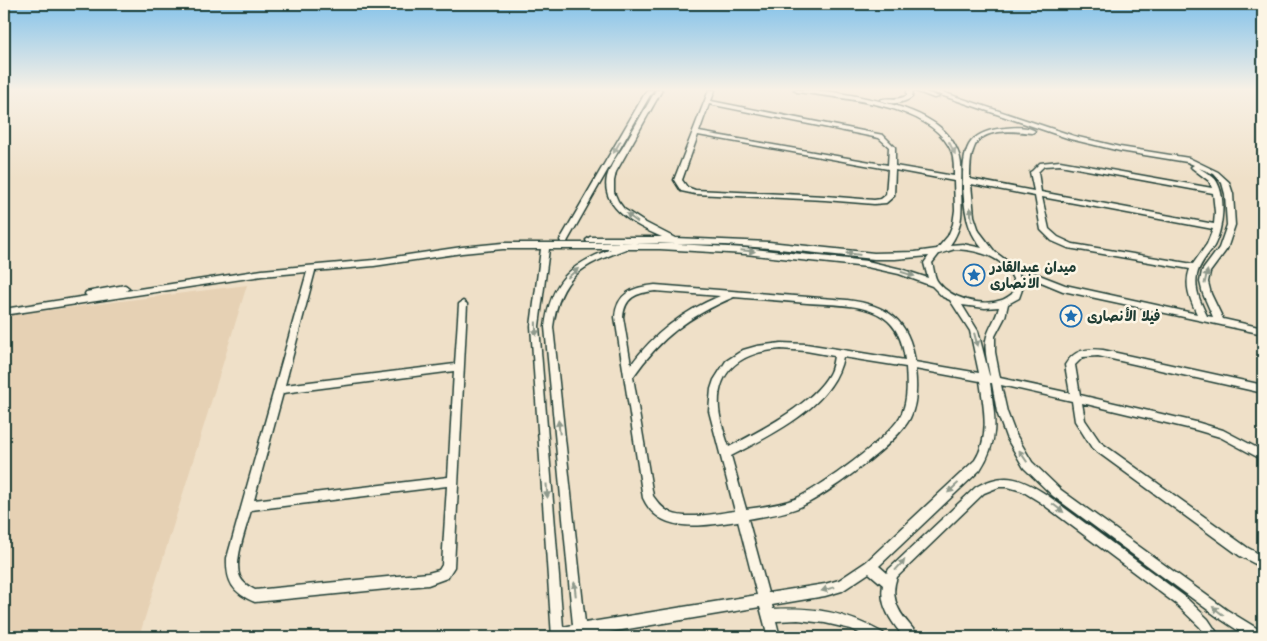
<svg xmlns="http://www.w3.org/2000/svg" width="1267" height="641" font-family="'Comic Neue','Playpen Sans Arabic',sans-serif">
	<style>
		.built { fill: #e6d1b4 }
		.lines { fill: none; stroke-linecap: round; stroke-linejoin: round }
		.minor-casing { stroke: #1f3d34; stroke-width: 3 }
		.minor { fill: #fcf5e5; fill-rule: evenodd }
		.oneway { fill: #8e998c }
		.labels { text-anchor: middle; dominant-baseline: central; stroke-width: 5; stroke-linejoin: round; paint-order: stroke }
		.poi-label { font-size: 14px; font-weight: bold; fill: #1f3d34; stroke: #fcf5e5; text-anchor: start }
	</style>
	<rect width="100%" height="100%" fill="#efe0c8"/>
	<filter id="ink" filterUnits="userSpaceOnUse"><feTurbulence type="fractalNoise" baseFrequency=".02" numOctaves="2"/><feDisplacementMap in="SourceGraphic" scale="10" xChannelSelector="R" yChannelSelector="G"/><feConvolveMatrix kernelMatrix="1 2 1 2 8 2 1 2 1" color-interpolation-filters="sRGB"/></filter>
	<g filter="url(#ink)">
		<!-- built -->
		<path class="built" d="M247 285 139 637H4V316Z"/>
		<g class="lines">
			<!-- minor casing -->
			<g class="minor-casing">
				<g id="minor">
					<path d="M647 90H653L568 240 567 242H561L560 240Z"/>
					<path d="M656 90H662L616 172 614 181V192L618 201 624 209 644 222 675 238 769 242 874 253 915 252 937 249 948 236 953 224 955 210 954 181 895 170 894 196 886 203 874 204 825 200 695 194 681 191 674 180 709 90H715L711 101 883 135 895 147V166L954 176C954 169 954 160 952 153 934 104 841 98 797 92L794 90C827 88 903 102 931 121 943 128 953 139 958 152 963 163 961 178 961 190 962 211 963 228 950 245L963 244 982 248C977 242 973 236 970 228 963 210 958 158 971 142 979 132 993 129 1005 128 1014 127 1028 126 1035 131L1032 133C1015 131 982 127 974 148 970 157 970 169 970 179L1034 191 1030 172 1032 171 1040 163 1060 161 1212 188 1209 181 1192 168 1191 167 1194 165 1187 162 1120 151 1070 139 929 91 928 90H936L1074 136 1120 147 1189 158 1218 172 1229 182 1233 194 1235 225 1227 249 1210 272 1208 282 1211 294 1223 319 1263 328V334L1063 291 1017 272 1024 284 1019 298 1008 304 1005 317 995 336V352L1000 378 1070 393 1065 365C1074 350 1086 348 1103 350L1263 385V393L1098 356 1083 357 1075 365 1080 395 1196 422 1223 430 1263 451V460L1220 437 1196 430 1082 403 1085 420 1100 442 1248 548 1263 556V568L1240 556 1092 448 1075 421 1072 401 1001 385 1007 412 1015 433 1032 462 1061 490 1227 610 1263 632V637H1248L1219 618 1053 496 1024 468 1006 437 997 412 992 383H990C995 418 1000 439 980 470L879 566 887 573 889 569 976 487C1005 471 1021 478 1047 495L1184 596 1208 619 1220 637H1207L1200 627 1176 604 1040 502 1022 491 1008 487H999L984 493 897 577C890 595 897 610 909 624 913 629 916 632 918 637H904C892 623 879 605 883 585L869 573 842 591 825 596 772 605 773 609C817 607 844 612 883 633L885 637H867L851 629 825 623 798 620 776 621 780 637H768L760 607 586 636V637H552L531 326 541 249H503L462 253 374 266 315 271 285 385 455 364 459 304 463 301 467 304 454 567 447 578 428 585 255 602C233 593 226 582 227 558L307 272 262 276 4 315V309L87 296 85 294 86 292 125 285 129 288 126 291 262 270 374 260 462 247 503 243H660L745 248 867 261 901 269 928 278 924 263 929 256 895 259H874L769 248 725 245 587 242 586 240 590 237H662C639 227 600 209 607 177 610 166 617 156 623 147 634 128 645 109 656 90ZM709 104 879 138 889 147 888 165 699 132ZM698 135 888 169 886 195 881 199 874 200 825 196 695 190 687 187 682 180ZM1060 165 1213 193 1215 212 1214 224 1041 192 1038 172 1044 166ZM1199 168 1214 174 1222 183 1225 194 1227 225 1219 248 1202 271 1200 282 1203 294 1213 317 1207 316C1201 303 1194 290 1197 275 1199 264 1208 255 1214 246 1223 229 1227 195 1215 179 1211 175 1204 171 1199 168ZM971 184 1035 196 1041 230 1052 241 1068 248 1190 269C1184 285 1190 299 1197 314L1065 285 1011 264 995 252 979 231 974 216ZM1042 197 1213 229 1207 244 1193 264 1073 244 1058 237 1049 229ZM549 249H611C569 265 551 281 545 327L573 625 563 627 539 326ZM626 249H660L745 254 867 267 899 274 932 286 943 297 950 300 970 331 979 373 915 362C909 319 887 305 847 300L655 285C633 287 617 293 615 317L643 498C660 536 705 525 738 521L757 595 585 623 553 327C560 276 581 266 626 249ZM955 249C973 250 996 254 1008 270 1011 274 1013 280 1016 284L1012 294C1009 296 1005 299 1002 300 981 307 951 299 938 282 934 277 934 269 932 263L939 254ZM655 291 720 296C684 311 654 333 631 365L623 317C625 297 636 293 655 291ZM734 297C758 299 783 301 807 303 832 305 862 303 883 317 898 327 903 343 905 360L806 344 781 343 757 346 743 350 726 361 714 380 711 389 709 411 735 511C718 513 687 520 671 513 663 509 658 503 653 496L633 377C661 337 689 316 734 297ZM962 305 985 308 999 307C996 319 990 326 987 336 983 349 988 363 990 376L989 375 978 331ZM781 349 806 351 834 356C833 362 832 369 829 374 812 405 759 431 729 447 725 435 720 421 719 409 716 368 744 352 781 349ZM843 357 906 367C907 382 908 399 902 413 894 435 817 490 795 499 779 505 761 507 746 509L731 456C771 435 834 406 843 357ZM915 369 980 381C984 408 990 437 975 460L866 562 839 580 825 584 768 593 748 519C765 516 784 514 800 507 827 495 898 443 910 418 917 404 917 385 915 369ZM454 371 448 477 254 500 283 393ZM447 486 442 565 439 570 428 573 255 590C249 587 243 583 240 577 233 561 247 527 251 510Z"/>
					<path d="M907 90H921L939 97 934 98 913 90 912 97C903 104 890 105 880 100 888 96 897 102 907 95Z"/>
				</g>
			</g>
			<!-- minor -->
			<use href="#minor" class="minor"/>
		</g>
		<!-- one-way arrows -->
		<defs><path id="oneway-solid" d="M-6-.8H1V-3.2L6.5 0L1 3.2V.8H-6Z" transform="scale(1.25)"/></defs>
		<g class="oneway">
			<use href="#oneway-solid" transform="translate(617 147) rotate(120)"/>
			<use href="#oneway-solid" transform="translate(952 148) rotate(63)"/>
			<use href="#oneway-solid" transform="translate(971 214) rotate(-98)"/>
			<use href="#oneway-solid" transform="translate(632 218) rotate(-143)"/>
			<use href="#oneway-solid" transform="translate(748 251) rotate(5)"/>
			<use href="#oneway-solid" transform="translate(853 254) rotate(-173)"/>
			<use href="#oneway-solid" transform="translate(573 273) rotate(-41)"/>
			<use href="#oneway-solid" transform="translate(908 274) rotate(18)"/>
			<use href="#oneway-solid" transform="translate(1206 277) rotate(-78)"/>
			<use href="#oneway-solid" transform="translate(536 329) rotate(89)"/>
			<use href="#oneway-solid" transform="translate(976 340) rotate(75)"/>
			<use href="#oneway-solid" transform="translate(559 427) rotate(-96)"/>
			<use href="#oneway-solid" transform="translate(1023 456) rotate(-124)"/>
			<use href="#oneway-solid" transform="translate(953 488) rotate(137)"/>
			<use href="#oneway-solid" transform="translate(547 491) rotate(86)"/>
			<use href="#oneway-solid" transform="translate(1058 508) rotate(37)"/>
			<use href="#oneway-solid" transform="translate(900 565) rotate(-48)"/>
			<use href="#oneway-solid" transform="translate(575 589) rotate(-96)"/>
			<use href="#oneway-solid" transform="translate(828 589) rotate(164)"/>
			<use href="#oneway-solid" transform="translate(1218 611) rotate(-142)"/>
		</g>
	</g>
	<!-- sky -->
	<linearGradient id="sky" x2="0" y2="1"><stop stop-color="#83c2ea"/><stop offset="0.5" stop-color="#f8f1e6"/><stop offset="1" stop-color="#f8f1e6" stop-opacity="0"/></linearGradient>
	<rect width="1267" height="179" fill="url(#sky)"/>
	<!-- icons -->
	<defs>
		<g id="sight-ring" transform="scale(1.125)"><circle r="9.5" fill="#fcf5e5" stroke="#1f6fb2" stroke-width="1.5"/><path d="M0-6L1.8-2.2L6-1.7L2.9 1.2L3.7 5.4L0 3.3L-3.7 5.4L-2.9 1.2L-6-1.7L-1.8-2.2Z" fill="#1f6fb2"/></g>
	</defs>
	<g fill-rule="evenodd">
		<use href="#sight-ring" x="974" y="275"/>
		<use href="#sight-ring" x="1071" y="316"/>
	</g>
	<g class="labels">
		<!-- poi labels -->
		<g class="poi-label">
			<text x="990" y="267">ميدان عبدالقادر<tspan x="990" dy="16">الانصارى</tspan></text>
			<text x="1087" y="316">فيلا الأنصارى</text>
		</g>
	</g>
	<!-- margin -->
	<rect width="1267" height="641" fill="none" stroke="#fcf5e5" stroke-width="20"/>
	<rect x="10" y="10" width="1247" height="621" fill="none" stroke="#1f3d34" stroke-width="2" filter="url(#ink)"/>
</svg>
